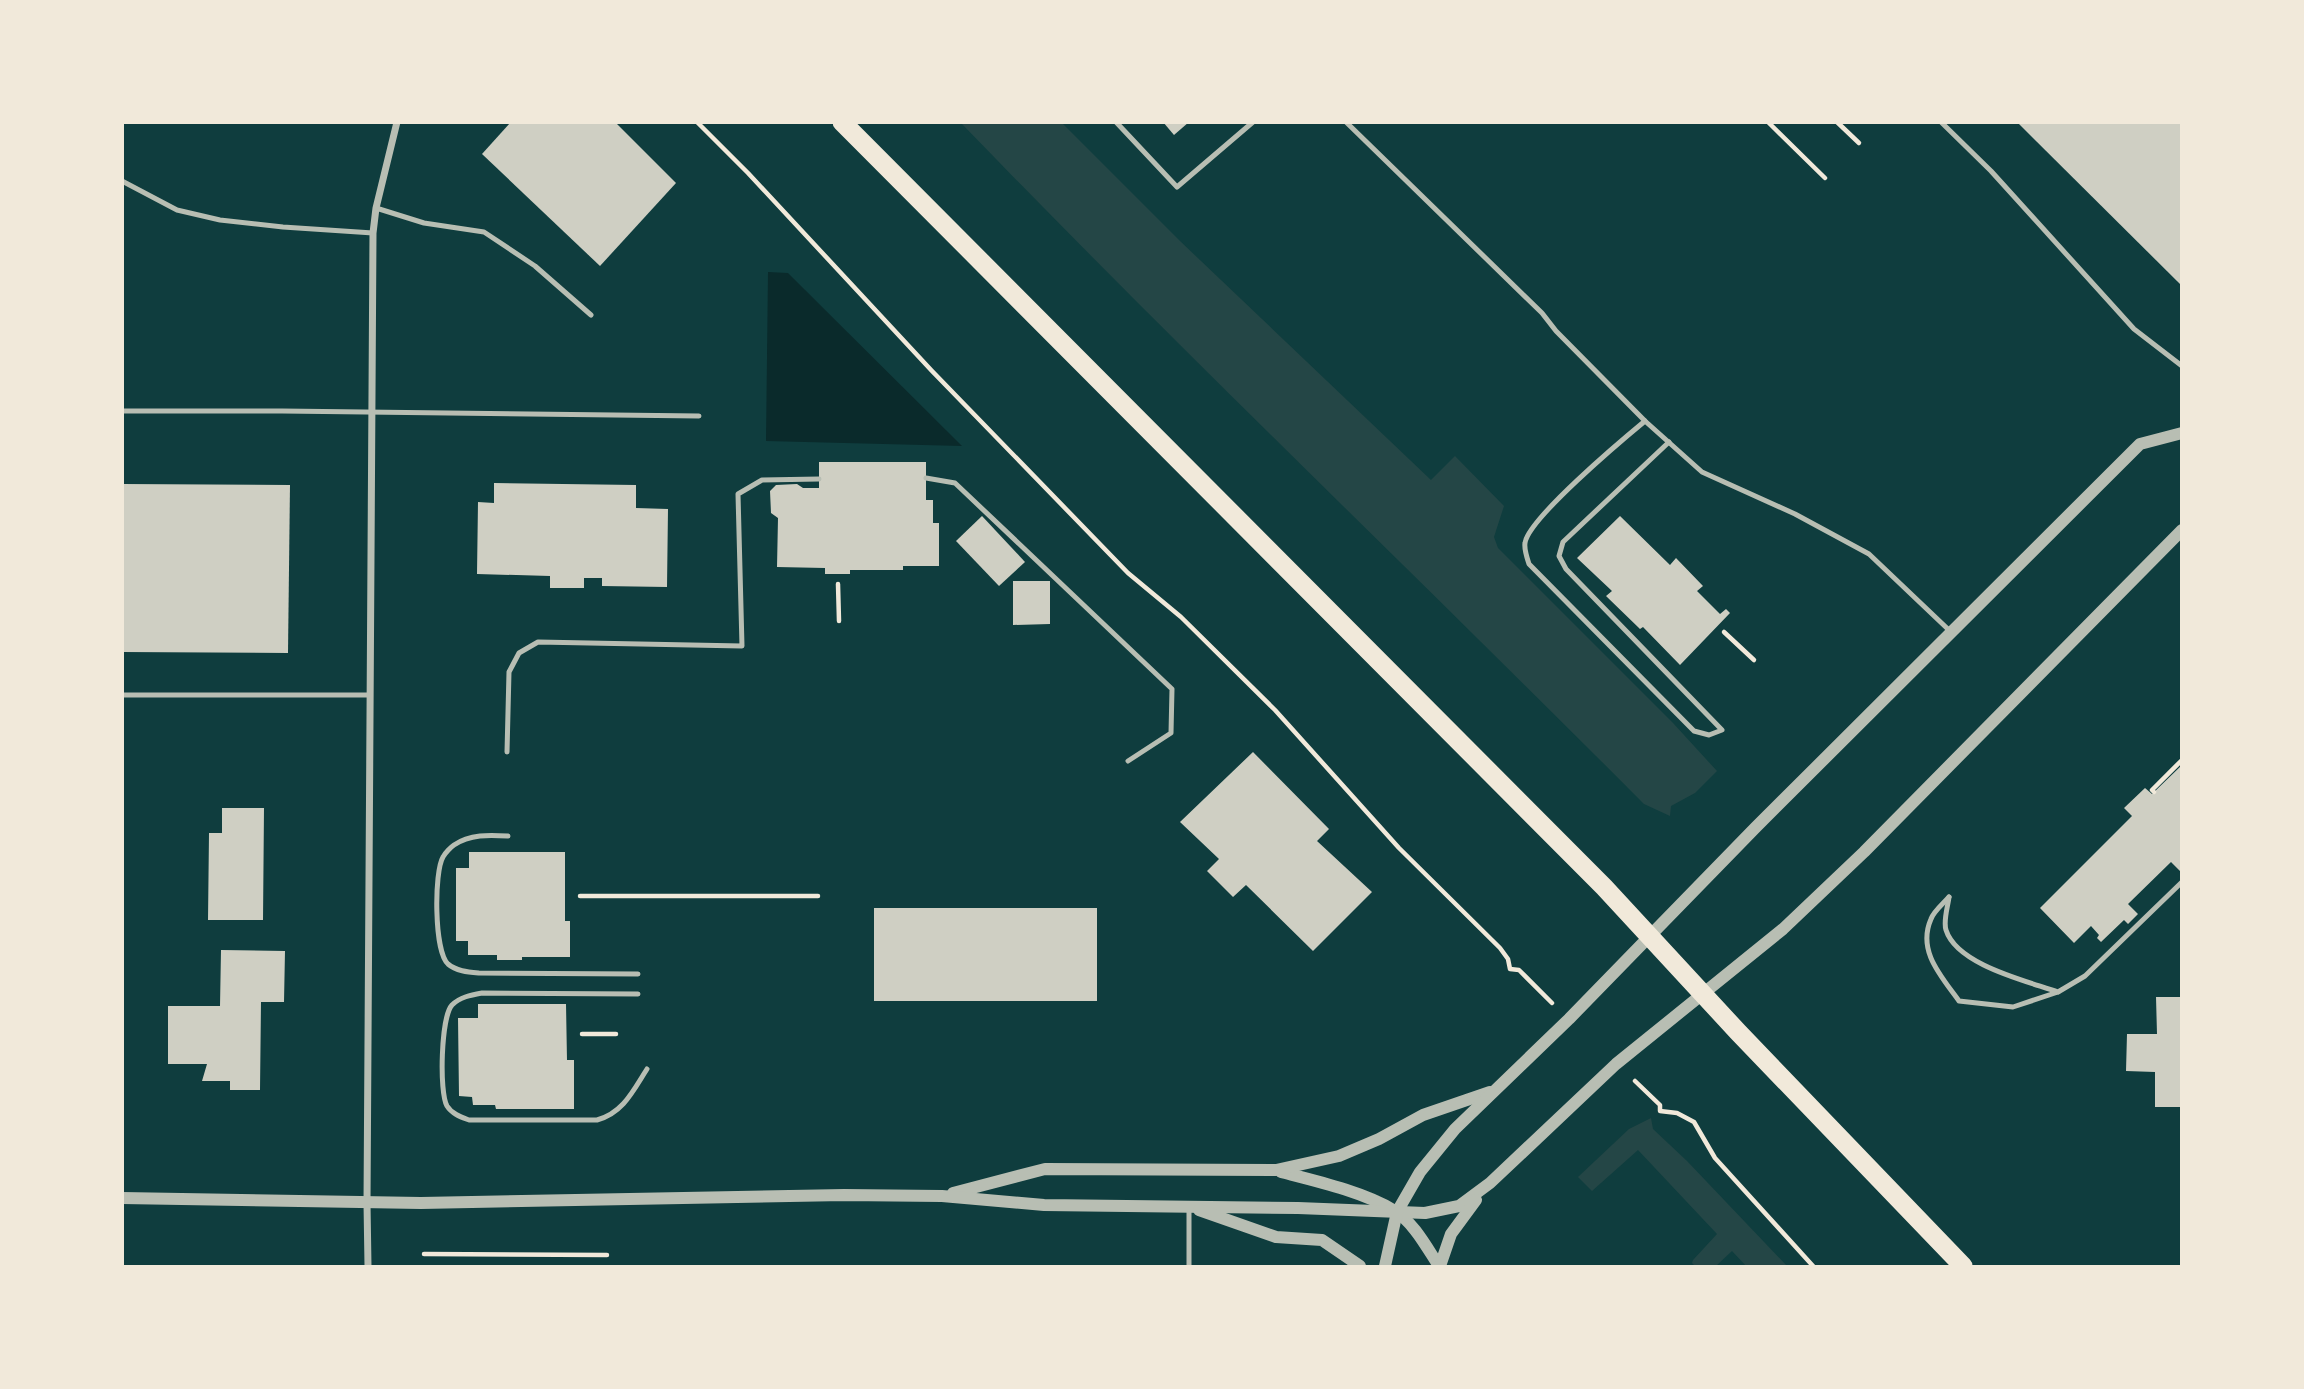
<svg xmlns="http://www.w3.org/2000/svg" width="2304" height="1389" font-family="'Exo 2',sans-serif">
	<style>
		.green { fill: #244646 }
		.water { fill: #0a2a2b }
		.building { fill: #cfcfc3 }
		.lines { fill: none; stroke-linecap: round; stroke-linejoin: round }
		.path { stroke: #f1e9da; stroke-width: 4.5 }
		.service { stroke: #b8beb3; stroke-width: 5 }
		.minor { stroke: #b8beb3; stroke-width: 7 }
		.tertiary { stroke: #b8beb3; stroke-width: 12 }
		.trunk { stroke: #f1e9da; stroke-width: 19 }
	</style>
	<rect width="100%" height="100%" fill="#0f3d3e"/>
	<!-- green -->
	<g class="green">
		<path d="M961 123H1062L1180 241 1431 480 1455 456 1504 506 1494 537 1498 548 1673 723 1717 771 1695 793 1671 806 1670 816 1644 804C1417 576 1184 354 961 123Z"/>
		<path d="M1651 1118 1653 1129 1687 1161 1787 1266H1746L1732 1251 1716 1266H1695L1692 1263 1693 1260 1717 1234 1638 1150 1592 1191 1578 1177 1629 1129Z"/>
	</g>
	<!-- water -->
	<path class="water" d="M768 272 788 273 962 446 766 441Z"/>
	<!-- building -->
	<g class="building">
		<path d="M511 122H615L676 183 600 266 482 154Z"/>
		<path d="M1163 122H1189L1174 135Z"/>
		<path d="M2017 122H2182V286Z"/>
		<path d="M819 462H926V500H933V523H939V566H903V570H850V574H825V568L777 567 778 518 771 513 770 491 776 485 797 484 803 488H819Z"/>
		<path d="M494 483 636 485V508L668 509 667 587 602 586V578H584V588H550V576L477 574 478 502 494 503Z"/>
		<path d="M122 484 290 485 288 653 122 652Z"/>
		<path d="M982 516 1025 562 999 586 956 541Z"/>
		<path d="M1620 516 1670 565 1676 558 1703 586 1697 591 1720 614 1726 609 1730 613 1680 665 1643 627 1640 629 1606 596 1612 591 1577 558Z"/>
		<path d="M1013 581H1050V624L1013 625Z"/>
		<path d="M1253 752 1329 829 1317 841 1372 892 1313 951 1246 885 1233 897 1207 871 1219 859 1180 822Z"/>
		<path d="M2182 765V873L2171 862 2128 904 2138 914 2128 924 2124 920 2101 942 2097 938 2099 935 2091 926 2074 943 2040 908 2132 816 2124 808 2145 788 2152 794Z"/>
		<path d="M222 808H264L263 920H208L209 833H222Z"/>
		<path d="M469 852H565V921H570V957H522V960H497V955H468V941H456V868H469Z"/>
		<rect x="874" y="908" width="223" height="93"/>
		<path d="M221 950 285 951 284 1002H261L260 1090H230V1081H202L207 1064H168V1006H220Z"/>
		<path d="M2156 997H2182V1107H2155V1072L2126 1071 2127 1034H2157Z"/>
		<path d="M478 1004H566L567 1060H574V1109H496L495 1105H473L472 1097 459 1096 458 1018H478Z"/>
	</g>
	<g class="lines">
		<!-- path -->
		<g class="path">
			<path d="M697 122 748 173 932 371 1128 573 1181 617 1275 710 1399 848 1500 948 1508 959 1510 969 1519 970 1552 1003"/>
			<path d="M1768 122 1825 178"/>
			<path d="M1837 122 1859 143"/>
			<path d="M838 584 839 621"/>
			<path d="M1724 632 1754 660"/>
			<path d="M2154 792 2152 790 2182 760"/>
			<path d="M580 896H818"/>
			<path d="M582 1034H616"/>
			<path d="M1635 1081 1660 1105V1111L1677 1113 1694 1122 1715 1158 1813 1266"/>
			<path d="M424 1254 607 1255"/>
		</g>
		<!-- service -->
		<g class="service">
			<path d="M1116 122 1177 187 1253 122"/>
			<path d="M1346 122 1542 313 1556 331 1645 421 1702 472 1795 514 1869 554 1951 632"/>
			<path d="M1941 122 1991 171 2134 329 2182 366"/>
			<path d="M122 181 177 210 220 220 283 227 373 233"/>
			<path d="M376 208 424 223 484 232 535 266 591 315"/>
			<path d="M122 411H282L699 416"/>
			<path d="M1645 421C1622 440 1528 519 1525 543 1524 549 1527 558 1529 564L1694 731 1709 735 1722 730 1566 569 1559 556 1563 542 1669 442"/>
			<path d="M926 478 955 483 1172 689 1171 733 1128 761"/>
			<path d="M122 695H370"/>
			<path d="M507 752 509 672 519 653 538 642 742 646 738 494 762 480 819 479"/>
			<path d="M508 836C489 835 470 834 454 845 451 847 445 853 443 857 434 872 434 951 448 964 456 971 468 972 479 973L638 974"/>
			<path d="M1949 897C1948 906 1943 921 1946 930 1957 965 2027 981 2058 992L2085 976 2182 882"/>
			<path d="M1949 897C1943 904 1934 911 1931 919 1917 951 1941 976 1959 1001L2013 1007 2058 992"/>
			<path d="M638 994 482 993C471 995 460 997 452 1005 441 1017 439 1092 447 1106 452 1114 461 1117 469 1120H597C623 1113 633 1091 647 1069"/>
			<path d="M1189 1207V1266"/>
		</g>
		<!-- minor -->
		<path class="minor" d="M368 1266 367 1203 373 233 376 208 397 122"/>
		<!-- tertiary -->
		<g class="tertiary">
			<path d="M1281 1172C1316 1181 1364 1192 1395 1211 1414 1223 1427 1248 1439 1266"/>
			<path d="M953 1193 1045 1169 1276 1170 1339 1156 1379 1139 1423 1115 1490 1092"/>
			<path d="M122 1198 421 1203 844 1195 942 1196 1044 1205 1298 1208 1425 1213 1459 1206 1490 1183 1616 1064 1783 929 1864 852 2182 530"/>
			<path d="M1199 1210 1276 1237 1322 1240 1360 1266"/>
			<path d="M1385 1266 1397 1212 1420 1172 1455 1129 1569 1019 1756 827 2140 444 2182 433"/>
			<path d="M1440 1266 1451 1234 1476 1200"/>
		</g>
		<!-- trunk -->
		<path class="trunk" d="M842 122 1604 887 1738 1032 1963 1266"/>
	</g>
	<!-- border -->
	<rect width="2304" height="1389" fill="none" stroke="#f1e9da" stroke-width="248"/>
</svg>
